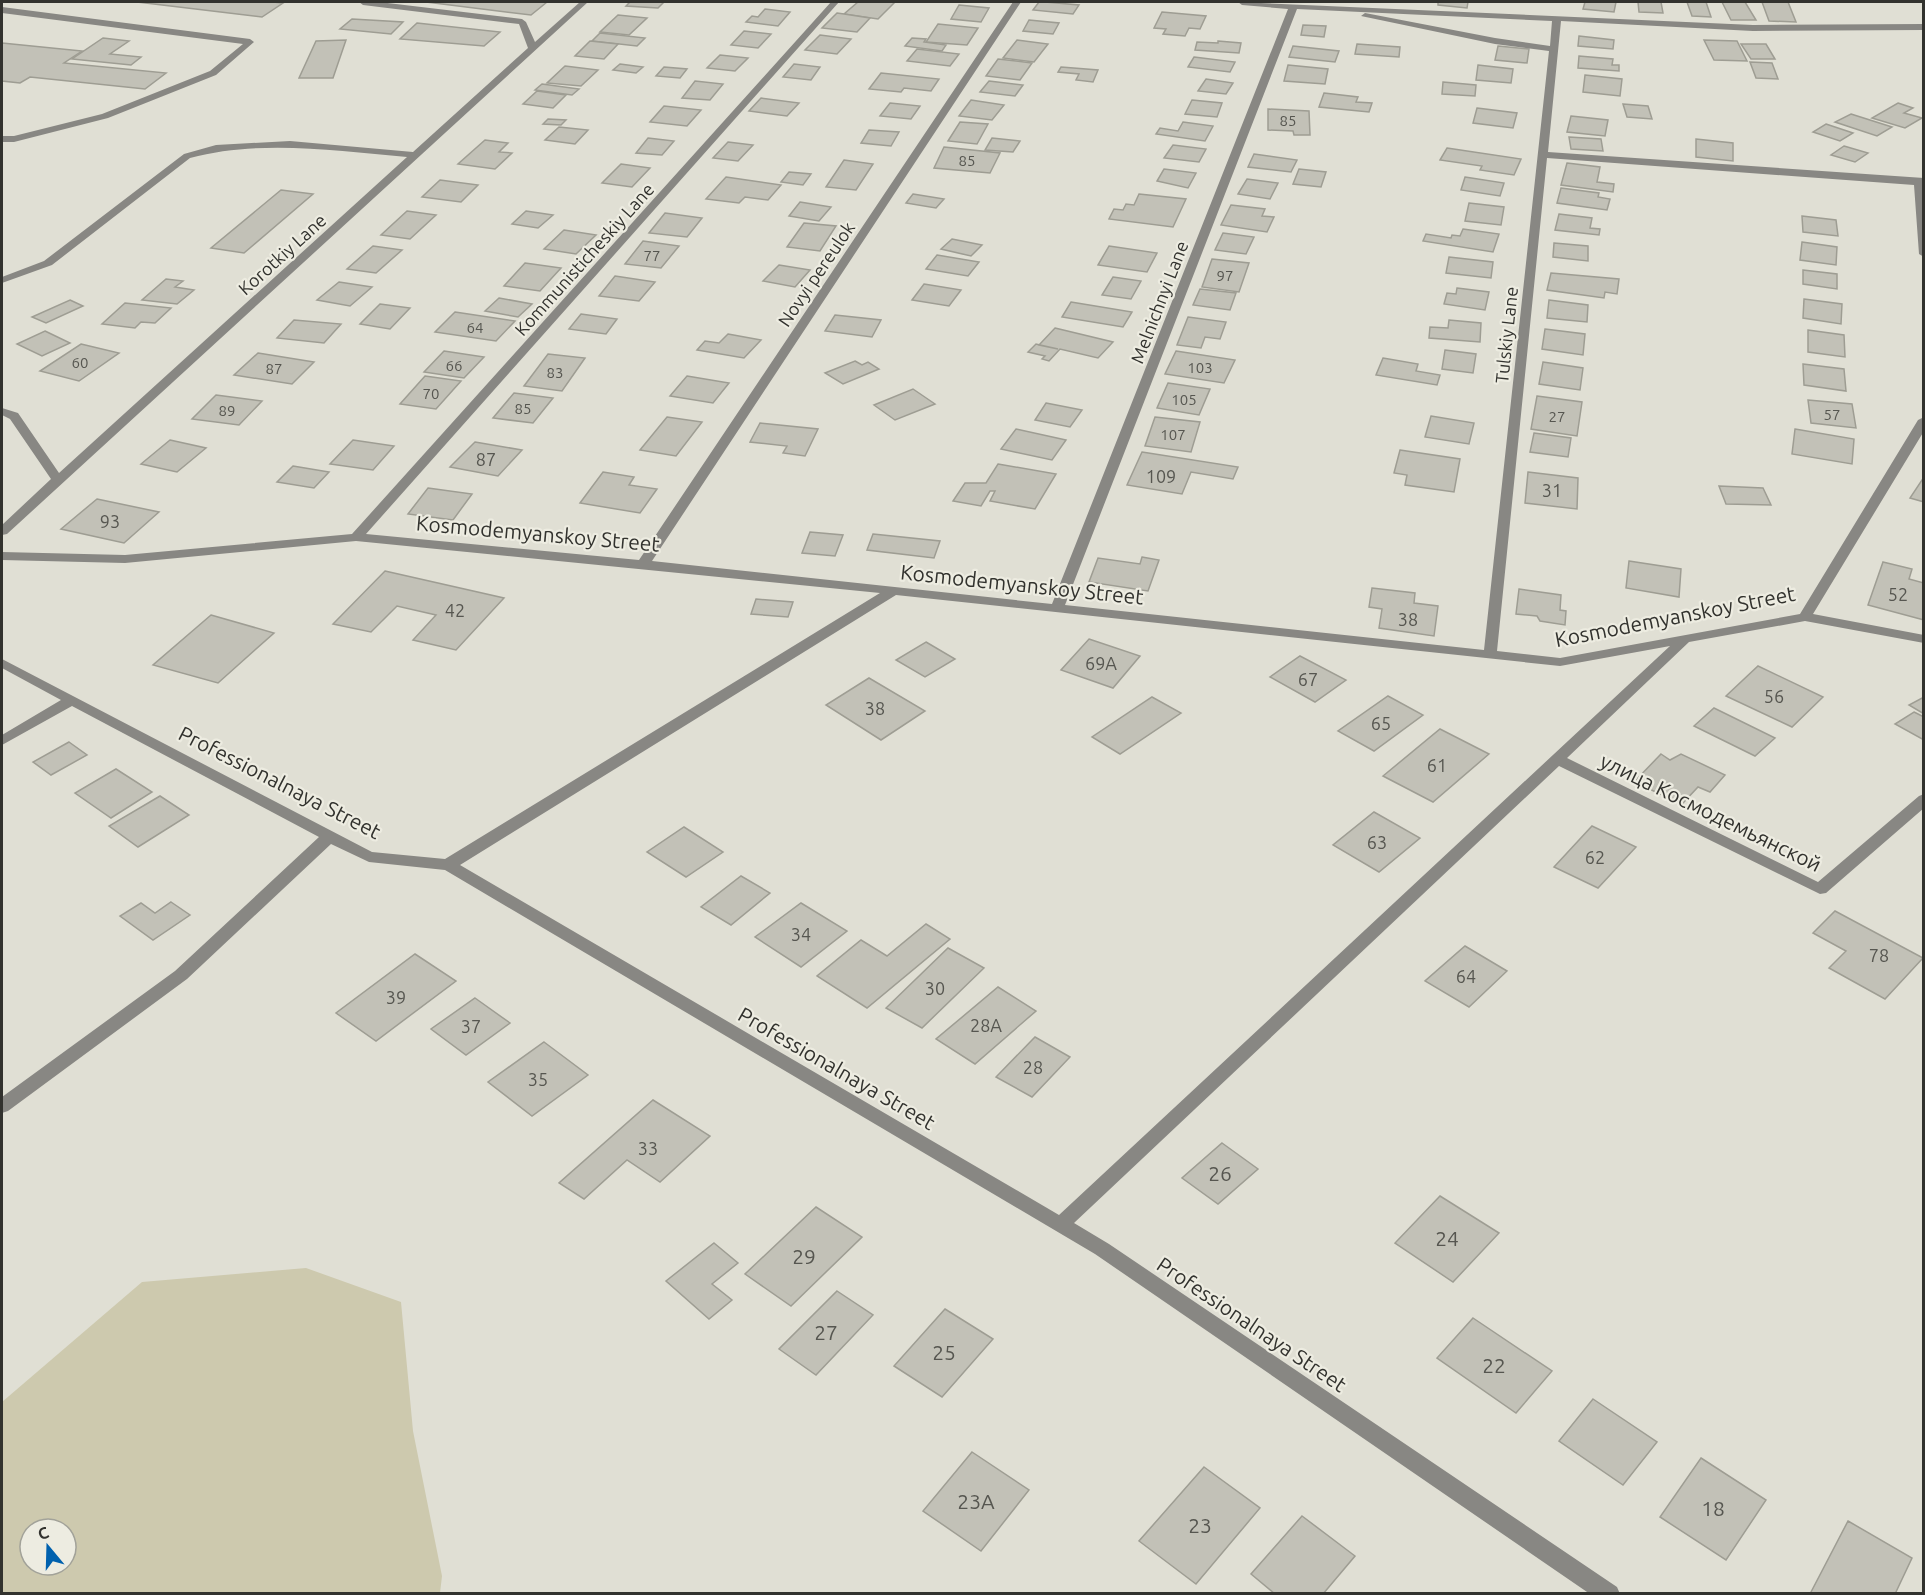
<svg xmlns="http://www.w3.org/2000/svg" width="1925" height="1595" font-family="Ubuntu,sans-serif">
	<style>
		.green { fill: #cdc9ae; fill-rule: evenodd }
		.building { fill: #c2c1b7; stroke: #9e9d93; stroke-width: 1.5 }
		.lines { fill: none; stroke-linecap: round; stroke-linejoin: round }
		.minor { fill: #888783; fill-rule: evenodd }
		.labels { text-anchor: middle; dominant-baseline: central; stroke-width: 4.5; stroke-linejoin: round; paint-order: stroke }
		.far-number-label { font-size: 15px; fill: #565650 }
		.far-street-label { font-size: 18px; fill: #32322e; stroke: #edece1 }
		.number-label { font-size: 18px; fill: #565650 }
		.street-label { font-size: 21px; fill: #32322e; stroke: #edece1 }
		.near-number-label { font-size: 21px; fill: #565650 }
	</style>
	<rect width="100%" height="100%" fill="#e0dfd4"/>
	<!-- green -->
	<path class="green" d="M306 1268 401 1302 413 1431 442 1576 440 1593H2V1402L142 1282ZM30 1529H66V1565H30Z"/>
	<!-- building -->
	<g class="building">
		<path d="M137 2H273L283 3 262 17Z"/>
		<path d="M426 2H547L531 15Z"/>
		<path d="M630 2H664L658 8 626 6Z"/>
		<path d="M858 2H895L878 19 844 14Z"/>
		<path d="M1039 2H1045L1079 5 1073 14 1033 10Z"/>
		<path d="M1438 2H1468L1467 8 1438 5Z"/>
		<path d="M1585 2H1616L1614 12 1583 9Z"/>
		<path d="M1638 2H1661L1663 13 1639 12Z"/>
		<path d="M1687 2H1706L1711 17 1692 16Z"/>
		<path d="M1722 2H1745L1756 20H1731Z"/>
		<path d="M1762 2H1788L1796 22 1769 21Z"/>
		<path d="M959 5 989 8 981 22 951 19Z"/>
		<path d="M765 9 790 12 778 26 746 22 752 16 758 17Z"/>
		<path d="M1162 12 1206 16 1200 29 1189 28 1185 36 1163 34 1166 29 1154 28Z"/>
		<path d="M837 13 844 14 870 18 857 32 822 28Z"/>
		<path d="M618 15 647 18 629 35 600 32Z"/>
		<path d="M352 19 403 22 391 34 340 29Z"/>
		<path d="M1029 20 1059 23 1053 34 1023 31Z"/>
		<path d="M417 23 500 32 484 46 400 39Z"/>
		<path d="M938 24 978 28 967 45 926 42Z"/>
		<path d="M1303 25 1326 26 1324 37 1301 35Z"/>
		<path d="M744 31 771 34 758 48 731 45Z"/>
		<path d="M600 33 645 38 637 46 592 41Z"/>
		<path d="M820 35 851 39 837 54 805 50Z"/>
		<path d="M1579 36 1614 40 1613 49 1578 46Z"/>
		<path d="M103 38 129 41 110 54 141 57 131 65 72 59Z"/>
		<path d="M912 38 926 39 924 42 946 45 942 51 905 46Z"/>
		<path d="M346 40 333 78H299L316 41Z"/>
		<path d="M1017 40 1048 44 1034 62 1003 58Z"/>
		<path d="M1704 40 1737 41 1747 61 1714 60Z"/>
		<path d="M590 41 618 44 604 59 575 56Z"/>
		<path d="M1218 41 1241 43 1239 53 1195 50 1197 42 1218 43Z"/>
		<path d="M2 43 82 51 64 63 166 73 145 89 30 77 20 83 2 81Z"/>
		<path d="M1357 44 1400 47 1399 57 1355 54Z"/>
		<path d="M1741 44H1766L1775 59H1751Z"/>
		<path d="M1293 46 1339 51 1335 62 1289 57Z"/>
		<path d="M1498 46 1529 49 1527 63 1495 60Z"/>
		<path d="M917 49 959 54 950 66 907 61Z"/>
		<path d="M720 55 748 58 735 71 707 68Z"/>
		<path d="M1579 56 1613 59 1612 65H1619V71L1578 68Z"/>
		<path d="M1194 57 1235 62 1230 72 1188 67Z"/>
		<path d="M998 59 1032 63 1020 80 986 76Z"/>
		<path d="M1750 62 1772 63 1778 79 1756 78Z"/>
		<path d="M620 64 643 67 636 73 613 70Z"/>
		<path d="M794 64 820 67 811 80 783 77Z"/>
		<path d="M1288 65 1328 69 1325 84 1284 81Z"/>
		<path d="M1478 65 1513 69 1511 83 1476 80Z"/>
		<path d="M565 66 598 70 581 86 547 83Z"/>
		<path d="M664 67 687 69 680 78 656 76Z"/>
		<path d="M1061 67 1098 70 1093 82 1076 80 1079 74 1058 72Z"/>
		<path d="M881 73 939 79 931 91 904 88 901 92 869 89Z"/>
		<path d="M1585 75 1622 79 1620 96 1583 92Z"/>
		<path d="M1206 79 1233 83 1226 94 1198 91Z"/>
		<path d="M695 81 723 84 710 100 682 98Z"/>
		<path d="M989 81 1023 85 1015 96 980 92Z"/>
		<path d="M1443 82 1476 85 1475 96 1442 94Z"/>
		<path d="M542 84 579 89 572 95 535 90Z"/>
		<path d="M537 91 566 95 553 108 523 104Z"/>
		<path d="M1324 93 1358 97 1356 102 1372 103 1369 112 1319 107Z"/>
		<path d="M761 98 799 103 787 116 749 111Z"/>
		<path d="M971 100 1004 105 992 120 959 116Z"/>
		<path d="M1192 100 1222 103 1217 117 1185 114Z"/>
		<path d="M890 103 920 106 911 119 880 116Z"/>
		<path d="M1898 103 1913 108 1904 113 1922 118 1905 128 1872 118Z"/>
		<path d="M1623 104 1648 106 1652 119 1627 117Z"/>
		<path d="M664 106 701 110 687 126 650 122Z"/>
		<path d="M1477 108 1517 113 1513 128 1473 123Z"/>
		<path d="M1268 109 1309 111 1310 135H1294L1293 131 1268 130Z"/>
		<path d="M1851 114 1892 127 1877 136 1835 122Z"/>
		<path d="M1571 116 1608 120 1605 136 1567 132Z"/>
		<path d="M548 119 566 120 561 125 543 124Z"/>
		<path d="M960 122 988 124 977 144 948 141Z"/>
		<path d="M1183 122 1213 126 1205 141 1156 134 1160 128 1178 131Z"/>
		<path d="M1826 124 1853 133 1840 141 1813 132Z"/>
		<path d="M559 127 588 130 575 144 545 140Z"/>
		<path d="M869 130 899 132 891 146 861 143Z"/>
		<path d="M1569 137 1601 139 1603 151 1571 149Z"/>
		<path d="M648 138 674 141 662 155 636 153Z"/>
		<path d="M992 138 1020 141 1013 152 985 150Z"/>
		<path d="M1696 139 1733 143V161L1696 157Z"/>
		<path d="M485 140 508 143 499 152 512 153 495 169 458 164Z"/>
		<path d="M728 142 753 145 738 161 713 158Z"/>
		<path d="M1173 145 1206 149 1199 162 1164 158Z"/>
		<path d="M1844 146 1868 153 1855 162 1831 155Z"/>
		<path d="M944 147 1000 153 990 173 934 168Z"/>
		<path d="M1447 148 1521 159 1514 175 1480 170 1482 166 1440 160Z"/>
		<path d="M1254 154 1297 160 1291 172 1248 167Z"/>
		<path d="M844 160 873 164 856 190 826 187Z"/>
		<path d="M1567 163 1600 167 1597 182 1614 184 1613 192 1561 185Z"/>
		<path d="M621 164 650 168 632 187 602 183Z"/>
		<path d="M1164 169 1196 173 1188 188 1157 181Z"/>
		<path d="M1299 169 1326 172 1321 187 1293 184Z"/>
		<path d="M789 172 811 174 803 185 781 182Z"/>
		<path d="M726 177 781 185 768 200 745 197 739 203 706 199Z"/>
		<path d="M1465 177 1504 183 1500 196 1461 190Z"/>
		<path d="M1247 179 1278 183 1270 199 1238 194Z"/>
		<path d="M440 180 478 185 461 202 422 197Z"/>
		<path d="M1561 188 1599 193 1598 197 1610 199 1607 210 1557 203Z"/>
		<path d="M281 190 313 194 244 253 211 248Z"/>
		<path d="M913 194 944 199 936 208 906 203Z"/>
		<path d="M1139 194 1186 199 1173 227 1109 219 1114 209 1123 210 1126 204 1134 205Z"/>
		<path d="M800 202 831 207 819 221 789 216Z"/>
		<path d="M1469 203 1504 207 1501 225 1465 221Z"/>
		<path d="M1231 205 1265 209 1262 216 1274 217 1267 232 1221 225Z"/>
		<path d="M407 211 436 215 410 239 381 235Z"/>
		<path d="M526 211 553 215 538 228 512 224Z"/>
		<path d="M665 213 702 218 687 237 649 233Z"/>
		<path d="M1559 214 1592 218 1590 228 1600 229 1599 235 1555 230Z"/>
		<path d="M1802 216 1836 220 1838 236 1803 232Z"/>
		<path d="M804 223 836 226 820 251 787 247Z"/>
		<path d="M1463 229 1499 234 1493 252 1423 241 1426 234 1451 238 1452 235 1460 236Z"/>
		<path d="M564 230 596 235 576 254 544 249Z"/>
		<path d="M1223 233 1254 237 1246 254 1215 250Z"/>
		<path d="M952 239 982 245 971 256 941 249Z"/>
		<path d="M643 241 679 246 661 268 625 264Z"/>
		<path d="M1802 242 1837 247 1836 265 1800 260Z"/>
		<path d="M1554 243 1588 246V261L1553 257Z"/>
		<path d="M373 246 402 250 376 273 347 269Z"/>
		<path d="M1109 246 1157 253 1147 272 1098 265Z"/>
		<path d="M937 255 979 262 968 276 926 269Z"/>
		<path d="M1449 257 1493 262 1491 278 1446 273Z"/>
		<path d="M1212 259 1249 263 1239 292 1202 287Z"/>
		<path d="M525 263 561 268 540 291 504 286Z"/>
		<path d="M779 265 810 270 795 287 763 281Z"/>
		<path d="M1803 270 1837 274V289L1803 284Z"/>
		<path d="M1551 273 1619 279 1617 294 1605 292 1604 298 1547 290Z"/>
		<path d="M615 276 655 282 639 301 599 296Z"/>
		<path d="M1113 277 1141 281 1131 299 1102 295Z"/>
		<path d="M166 279 183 281 175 287 194 290 177 304 142 300Z"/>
		<path d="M339 282 372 287 350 306 317 300Z"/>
		<path d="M924 284 961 290 949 306 912 300Z"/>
		<path d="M1457 288 1489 292 1485 310 1444 304 1447 293 1456 294Z"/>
		<path d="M1200 289 1236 293 1230 310 1193 305Z"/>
		<path d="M499 298 532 304 518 317 485 311Z"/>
		<path d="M1804 299 1842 304 1841 324 1803 318Z"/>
		<path d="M70 300 83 306 46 323 32 317Z"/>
		<path d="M1549 300 1588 305 1587 322 1547 318Z"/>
		<path d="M1071 302 1132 312 1123 327 1062 317Z"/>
		<path d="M125 303 171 308 155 323 141 322 135 328 102 324Z"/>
		<path d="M380 304 410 308 390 329 360 324Z"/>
		<path d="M455 312 515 321 496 341 435 332Z"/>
		<path d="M581 314 617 319 606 334 569 329Z"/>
		<path d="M835 315 881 320 872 337 825 331Z"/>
		<path d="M1188 317 1226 322 1220 339 1205 337 1201 348 1177 345Z"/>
		<path d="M294 320 341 324 324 343 277 338Z"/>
		<path d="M1449 320 1481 323 1480 342 1429 338 1430 327 1448 328Z"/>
		<path d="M1055 328 1113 342 1098 358 1060 349 1049 361 1042 359 1045 356 1028 352 1036 344 1058 349 1039 345Z"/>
		<path d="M1545 329 1585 334 1583 355 1542 349Z"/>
		<path d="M1808 330 1844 335 1845 357 1808 352Z"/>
		<path d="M45 331 70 343 42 356 17 344Z"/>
		<path d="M728 334 761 340 744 358 697 350 705 341 719 343Z"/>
		<path d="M81 344 119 353 79 381 40 371Z"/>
		<path d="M1445 350 1476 354 1473 373 1442 369Z"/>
		<path d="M444 351 484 357 464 378 424 372Z"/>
		<path d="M1176 351 1235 360 1224 383 1165 374Z"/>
		<path d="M258 353 314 362 292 384 234 375Z"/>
		<path d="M548 354 585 358 562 391 524 386Z"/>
		<path d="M1383 358 1418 364 1416 371 1440 375 1437 385 1376 375Z"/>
		<path d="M855 361 862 365 868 362 879 369 843 384 825 373Z"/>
		<path d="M1543 362 1583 368 1580 390 1539 384Z"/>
		<path d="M1803 364 1844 369 1846 391 1804 385Z"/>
		<path d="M425 376 461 381 436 409 400 404Z"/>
		<path d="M687 376 729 383 713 403 670 396Z"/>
		<path d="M1168 383 1210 389 1199 415 1157 408Z"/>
		<path d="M913 389 935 404 895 420 874 405Z"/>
		<path d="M514 393 553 398 533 423 493 418Z"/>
		<path d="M216 395 262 401 239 425 192 419Z"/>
		<path d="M1537 396 1582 402 1577 436 1531 429Z"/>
		<path d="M1808 400 1852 404 1856 428 1811 423Z"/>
		<path d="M1046 403 1082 410 1070 427 1035 420Z"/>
		<path d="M1431 416 1474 423 1469 444 1425 437Z"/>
		<path d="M667 417 702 422 676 456 640 450Z"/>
		<path d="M1155 417 1200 422 1191 452 1145 446Z"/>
		<path d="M760 423 818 429 805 456 783 453 787 446 750 442Z"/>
		<path d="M1016 429 1066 440 1052 460 1001 449Z"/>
		<path d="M1795 429 1854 439 1852 464 1792 454Z"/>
		<path d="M1534 433 1571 438 1568 457 1530 452Z"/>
		<path d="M170 440 206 448 177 472 141 464Z"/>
		<path d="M353 440 394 446 373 470 330 464Z"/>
		<path d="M475 442 522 450 498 476 450 467Z"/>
		<path d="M1400 450 1460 459 1454 492 1405 485 1407 475 1394 473Z"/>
		<path d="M1142 452 1238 467 1233 479 1191 472 1182 494 1127 485Z"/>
		<path d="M998 464 1056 474 1035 509 990 501 995 491H990L981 506 953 501 965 483H986Z"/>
		<path d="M293 466 329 472 314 488 277 482Z"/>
		<path d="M603 472 634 477 629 485 657 489 640 513 580 503Z"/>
		<path d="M1528 472 1578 478 1577 509 1525 503Z"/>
		<path d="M1924 477V502L1910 498Z"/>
		<path d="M1719 486 1763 488 1771 505 1726 504Z"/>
		<path d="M428 488 472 494 453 520 408 514Z"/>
		<path d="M97 499 159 512 124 543 61 529Z"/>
		<path d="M810 532 843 535 835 556 802 553Z"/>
		<path d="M873 534 940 541 934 558 867 550Z"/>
		<path d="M1142 557 1159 560 1148 591 1089 582 1098 558 1140 564Z"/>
		<path d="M1629 561 1681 569 1679 597 1626 588Z"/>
		<path d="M1883 562 1912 569 1909 579 1924 583V620L1868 605Z"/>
		<path d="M385 571 504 598 456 650 413 640 436 615 397 606 371 632 333 624Z"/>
		<path d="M1372 588 1415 593 1414 603 1438 606 1434 636 1379 628 1382 609 1369 607Z"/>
		<path d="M1519 589 1561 595 1560 610 1566 611 1565 625 1540 621 1537 616 1516 614Z"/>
		<path d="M756 599 793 602 788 617 751 614Z"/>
		<path d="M211 615 274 633 218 683 153 665Z"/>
		<path d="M1089 639 1140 656 1113 688 1061 670Z"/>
		<path d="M926 642 955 659 925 677 896 660Z"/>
		<path d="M1300 656 1346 680 1315 702 1270 677Z"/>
		<path d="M1758 666 1823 697 1792 727 1726 696Z"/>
		<path d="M869 678 925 711 881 740 826 705Z"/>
		<path d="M1388 696 1423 715 1374 751 1338 731Z"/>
		<path d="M1152 697 1181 713 1120 754 1092 737Z"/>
		<path d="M1924 697V714L1909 705Z"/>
		<path d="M1714 708 1775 738 1755 756 1694 726Z"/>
		<path d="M1914 712 1924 717V740L1895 724Z"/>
		<path d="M1440 729 1489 754 1433 802 1383 776Z"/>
		<path d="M69 742 87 755 51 775 33 762Z"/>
		<path d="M1661 754 1670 760 1681 754 1725 775 1710 792 1698 787 1682 804 1634 782Z"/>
		<path d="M116 769 152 792 111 818 75 793Z"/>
		<path d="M160 796 189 815 138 847 109 826Z"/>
		<path d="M1374 812 1420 838 1379 872 1333 845Z"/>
		<path d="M1592 826 1636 847 1598 888 1554 867Z"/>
		<path d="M684 827 723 852 686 877 647 852Z"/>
		<path d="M741 876 770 893 731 925 701 907Z"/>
		<path d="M171 902 190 915 153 940 120 916 141 903 155 913Z"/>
		<path d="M801 903 847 931 801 967 755 937Z"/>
		<path d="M1835 911 1923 958 1885 999 1829 968 1846 951 1813 933Z"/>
		<path d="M926 924 950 939 867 1008 817 976 861 940 887 956Z"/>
		<path d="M1465 946 1507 971 1469 1007 1425 981Z"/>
		<path d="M948 948 984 968 922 1028 886 1008Z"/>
		<path d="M415 954 456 981 376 1041 336 1013Z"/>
		<path d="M998 987 1036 1011 975 1064 936 1039Z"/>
		<path d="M475 998 510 1023 466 1055 431 1029Z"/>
		<path d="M1035 1037 1070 1057 1032 1097 996 1077Z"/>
		<path d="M544 1042 588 1075 532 1116 488 1082Z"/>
		<path d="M653 1100 710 1136 660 1182 627 1160 584 1199 559 1183Z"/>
		<path d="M1222 1143 1258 1169 1218 1204 1182 1178Z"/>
		<path d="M1440 1196 1499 1233 1453 1282 1395 1243Z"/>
		<path d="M816 1207 862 1237 791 1306 745 1274Z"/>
		<path d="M714 1243 738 1263 712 1284 732 1300 709 1319 666 1281Z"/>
		<path d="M837 1291 873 1315 816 1375 779 1349Z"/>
		<path d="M945 1309 993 1339 942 1397 894 1366Z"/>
		<path d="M1473 1318 1552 1371 1516 1413 1437 1358Z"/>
		<path d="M1593 1399 1657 1442 1623 1485 1559 1441Z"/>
		<path d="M972 1452 1029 1490 981 1551 923 1511Z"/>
		<path d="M1701 1458 1766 1500 1726 1560 1660 1517Z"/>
		<path d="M1204 1467 1260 1508 1196 1584 1139 1541Z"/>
		<path d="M1302 1516 1355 1556 1323 1594H1275L1251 1574Z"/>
		<path d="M1848 1521 1912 1558 1895 1594H1810Z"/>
	</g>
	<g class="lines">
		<!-- minor -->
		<g class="minor">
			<path d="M359 2H379L522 19 526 22 535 42 580 2H588L7 534 2 535V525L51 479 10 419 2 415V408L18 413 59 473 407 157C336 151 261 139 190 158L52 265 2 283V277L44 261 184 154 216 145 290 141 413 152 528 48 519 24 363 5Z"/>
			<path d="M831 2H839L366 534 639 560 1013 2H1021L652 561 1052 604 1288 9 1242 5 1238 2 1753 25 1924 24V30L1753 31 1561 21 1548 152 1924 178V257L1919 254 1914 185 1547 158 1497 651 1560 658 1800 614 1918 420 1924 417V431L1813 614 1924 635V643L1805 621 1689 642 1567 758 1818 882 1919 796 1924 794V808L1826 893 1820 894 1559 766 1074 1223 1109 1244 1617 1587 1620 1594H1590L1095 1254 445 870 369 862 331 844 187 979 8 1111 2 1113V1097L175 971 319 837 72 706 2 745V735L61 700 2 668V659L372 852 445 859 880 593 356 541 125 563 2 560V552L125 555 352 534ZM1297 9 1552 21 1550 46 1495 38 1365 13 1361 16 1495 44 1549 51 1484 650 1065 605ZM896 595 1560 666 1670 646 1059 1215 460 865Z"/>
			<path d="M2 7 250 39 254 42 216 75 108 118 14 142H2V136H14L102 114 210 71 243 44 2 13Z"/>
		</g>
	</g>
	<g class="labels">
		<!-- far-number labels -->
		<g class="far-number-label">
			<text x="1288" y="120">85</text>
			<text x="967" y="160">85</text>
			<text x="652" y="255">77</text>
			<text x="1225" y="275">97</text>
			<text x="475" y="327">64</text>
			<text x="80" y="362">60</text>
			<text x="454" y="365">66</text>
			<text x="1200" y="367">103</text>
			<text x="274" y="368">87</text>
			<text x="555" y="372">83</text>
			<text x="431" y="393">70</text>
			<text x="1184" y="399">105</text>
			<text x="523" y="408">85</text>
			<text x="227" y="410">89</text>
			<text x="1832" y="414">57</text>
			<text x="1557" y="416">27</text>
			<text x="1173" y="434">107</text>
		</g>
		<!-- far-street labels -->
		<g class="far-street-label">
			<text transform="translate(282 254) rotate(-42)">Korotkiy Lane</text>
			<text transform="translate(584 259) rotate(-48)">Kommunisticheskiy Lane</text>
			<text transform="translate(816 274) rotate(-56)">Novyi pereulok</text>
			<text transform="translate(1159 302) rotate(-69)">Melnichnyi Lane</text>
			<text transform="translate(1506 335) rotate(-84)">Tulskiy Lane</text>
		</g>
		<!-- number labels -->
		<g class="number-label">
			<text x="486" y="459">87</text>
			<text x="1161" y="476">109</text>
			<text x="1552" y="490">31</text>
			<text x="110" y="521">93</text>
			<text x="1898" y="594">52</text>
			<text x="455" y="610">42</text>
			<text x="1408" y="619">38</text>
			<text x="1101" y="663">69А</text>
			<text x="1308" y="679">67</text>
			<text x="1774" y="696">56</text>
			<text x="875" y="708">38</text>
			<text x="1381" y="723">65</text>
			<text x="1437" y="765">61</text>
			<text x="1377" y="842">63</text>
			<text x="1595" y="857">62</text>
			<text x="801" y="934">34</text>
			<text x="1879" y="955">78</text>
			<text x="1466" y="976">64</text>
			<text x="935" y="988">30</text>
			<text x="396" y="997">39</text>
			<text x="986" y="1025">28А</text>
			<text x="471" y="1026">37</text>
			<text x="1033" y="1067">28</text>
			<text x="538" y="1079">35</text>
			<text x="648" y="1148">33</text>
		</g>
		<!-- street labels -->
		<g class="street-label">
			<text transform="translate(538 533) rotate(5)">Kosmodemyanskoy Street</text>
			<text transform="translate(1022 584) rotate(6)">Kosmodemyanskoy Street</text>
			<text transform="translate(1675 616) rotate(-11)">Kosmodemyanskoy Street</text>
			<text transform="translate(280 782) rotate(27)">Professionalnaya Street</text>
			<text transform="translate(1711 812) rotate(26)">улица Космодемьянской</text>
			<text transform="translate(837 1068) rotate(30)">Professionalnaya Street</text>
			<text transform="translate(1252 1324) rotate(34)">Professionalnaya Street</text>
		</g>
		<!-- near-number labels -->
		<g class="near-number-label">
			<text x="1220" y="1173">26</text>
			<text x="1447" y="1238">24</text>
			<text x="804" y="1256">29</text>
			<text x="826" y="1332">27</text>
			<text x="944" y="1352">25</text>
			<text x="1494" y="1365">22</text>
			<text x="976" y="1501">23А</text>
			<text x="1713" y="1508">18</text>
			<text x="1200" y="1525">23</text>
		</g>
	</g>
	<!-- border -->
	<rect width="1925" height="1595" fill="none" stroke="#32322e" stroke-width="6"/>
	<!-- north arrow -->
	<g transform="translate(48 1547) rotate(341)"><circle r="28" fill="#edece1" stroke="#a2a299" stroke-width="1.5"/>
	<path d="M0-4.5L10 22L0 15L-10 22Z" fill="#0061ae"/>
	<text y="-9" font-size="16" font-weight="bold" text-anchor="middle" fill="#32322e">С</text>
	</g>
</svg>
